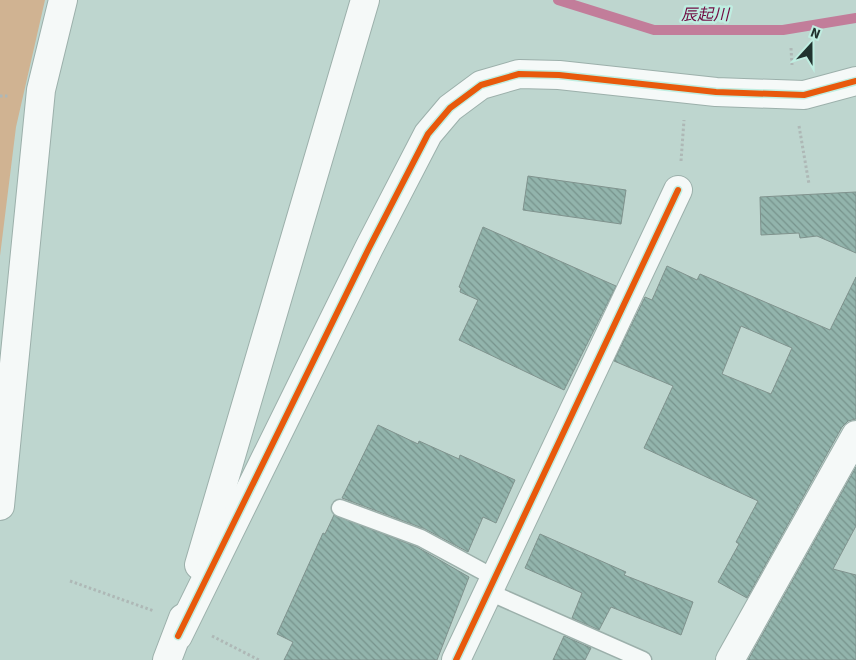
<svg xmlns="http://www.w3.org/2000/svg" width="856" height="660" font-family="'Source Sans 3','Noto Sans JP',sans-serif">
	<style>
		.green { fill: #d0b392 }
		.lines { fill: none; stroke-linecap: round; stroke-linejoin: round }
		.stream { stroke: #c27d9a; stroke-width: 10 }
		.building { fill: url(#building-back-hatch); stroke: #80938e; fill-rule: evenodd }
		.service-casing { stroke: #9cb0ab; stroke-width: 19 }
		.minor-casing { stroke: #9cb0ab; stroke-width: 30 }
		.path { stroke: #aeb8b6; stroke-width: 3; stroke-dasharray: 2.5 2.5; stroke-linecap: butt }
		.service { stroke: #f5f9f8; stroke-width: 16 }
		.minor { stroke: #f5f9f8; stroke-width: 28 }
		.cycleway-casing { stroke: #bfeee1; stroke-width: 9 }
		.cycleway { stroke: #e8590c; stroke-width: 6 }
		.labels { text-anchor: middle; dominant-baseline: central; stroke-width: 5; stroke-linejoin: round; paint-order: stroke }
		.water-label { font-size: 16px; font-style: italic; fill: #710940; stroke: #bfeee1 }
	</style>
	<defs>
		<pattern id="building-back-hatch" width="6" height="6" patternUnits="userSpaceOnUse" patternTransform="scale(1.25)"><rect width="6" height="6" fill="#92b4ac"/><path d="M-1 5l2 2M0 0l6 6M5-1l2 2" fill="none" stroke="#77938c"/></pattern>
	</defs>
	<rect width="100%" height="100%" fill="#bed6cf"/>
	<!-- green -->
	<path class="green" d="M0 0H45L16 127 0 256Z"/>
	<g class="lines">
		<!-- stream -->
		<path class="stream" d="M558 0 654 30H783L856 18"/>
	</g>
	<!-- building -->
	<g class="building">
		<path d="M528 176 626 190 621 224 523 210Z"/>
		<path d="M856 192V253L817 236 800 238 799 233 761 235 760 197Z"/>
		<path d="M483 227 616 286 564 390 459 340 478 300 460 292 461 288 459 287Z"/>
		<path d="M667 266 697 280 700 274 830 330 856 277V419L848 421 842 427 747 598 718 582 739 544 736 542 758 501 644 448 673 386 614 361 645 297 652 300ZM741 326 792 348 771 394 722 374Z"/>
		<path d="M378 425 418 444 419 441 459 459 460 455 515 480 496 523 483 517 468 552 425 529 342 498Z"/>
		<path d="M856 467V526L833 569 856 575V660H748Z"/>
		<path d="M334 515 417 547 469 577 437 660H284L293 642 277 634 323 533 325 534Z"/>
		<path d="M540 534 626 572 624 575 693 602 681 635 611 607 599 630 572 618 582 593 525 568Z"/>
		<path d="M564 636 591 648 585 660H553Z"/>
	</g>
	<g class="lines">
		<!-- service casing -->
		<g class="service-casing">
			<g id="service">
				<path d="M340 508 421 538 495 578"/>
				<path d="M489 592 643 660"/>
			</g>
		</g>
		<!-- minor casing -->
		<g class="minor-casing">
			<g id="minor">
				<path d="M0 506 41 90 63 0"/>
				<path d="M199 565 365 0"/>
				<path d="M178 636 369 248 428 134 450 108 481 85 519 74 559 75 716 92 804 95 856 81"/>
				<path d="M167 660 183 618"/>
				<path d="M456 660 678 190"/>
				<path d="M730 660 856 435"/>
			</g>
		</g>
		<!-- path -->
		<g class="path">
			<path d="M791 48 792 65"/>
			<path d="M0 96H9"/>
			<path d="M799 126 809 184"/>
			<path d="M681 161 684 120"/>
			<path d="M70 581 154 611"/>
			<path d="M212 636 259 660"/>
		</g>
		<!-- service -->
		<use href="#service" class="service"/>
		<!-- minor -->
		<use href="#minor" class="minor"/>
		<!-- cycleway casing -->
		<g class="cycleway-casing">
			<g id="cycleway">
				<path d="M178 636 369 248 428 134 450 108 481 85 519 74 559 75 716 92 804 95 856 81"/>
				<path d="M456 660 678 190"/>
			</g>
		</g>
		<!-- cycleway -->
		<use href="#cycleway" class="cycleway"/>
	</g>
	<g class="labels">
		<!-- water labels -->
		<g class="water-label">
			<text x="705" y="15">辰起川</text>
		</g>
	</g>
	<!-- north arrow -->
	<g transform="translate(811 45) rotate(21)" stroke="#bfeee1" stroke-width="4" paint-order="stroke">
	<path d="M0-4L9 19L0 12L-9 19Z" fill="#21332f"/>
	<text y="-8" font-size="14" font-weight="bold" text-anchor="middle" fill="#21332f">N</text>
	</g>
</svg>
